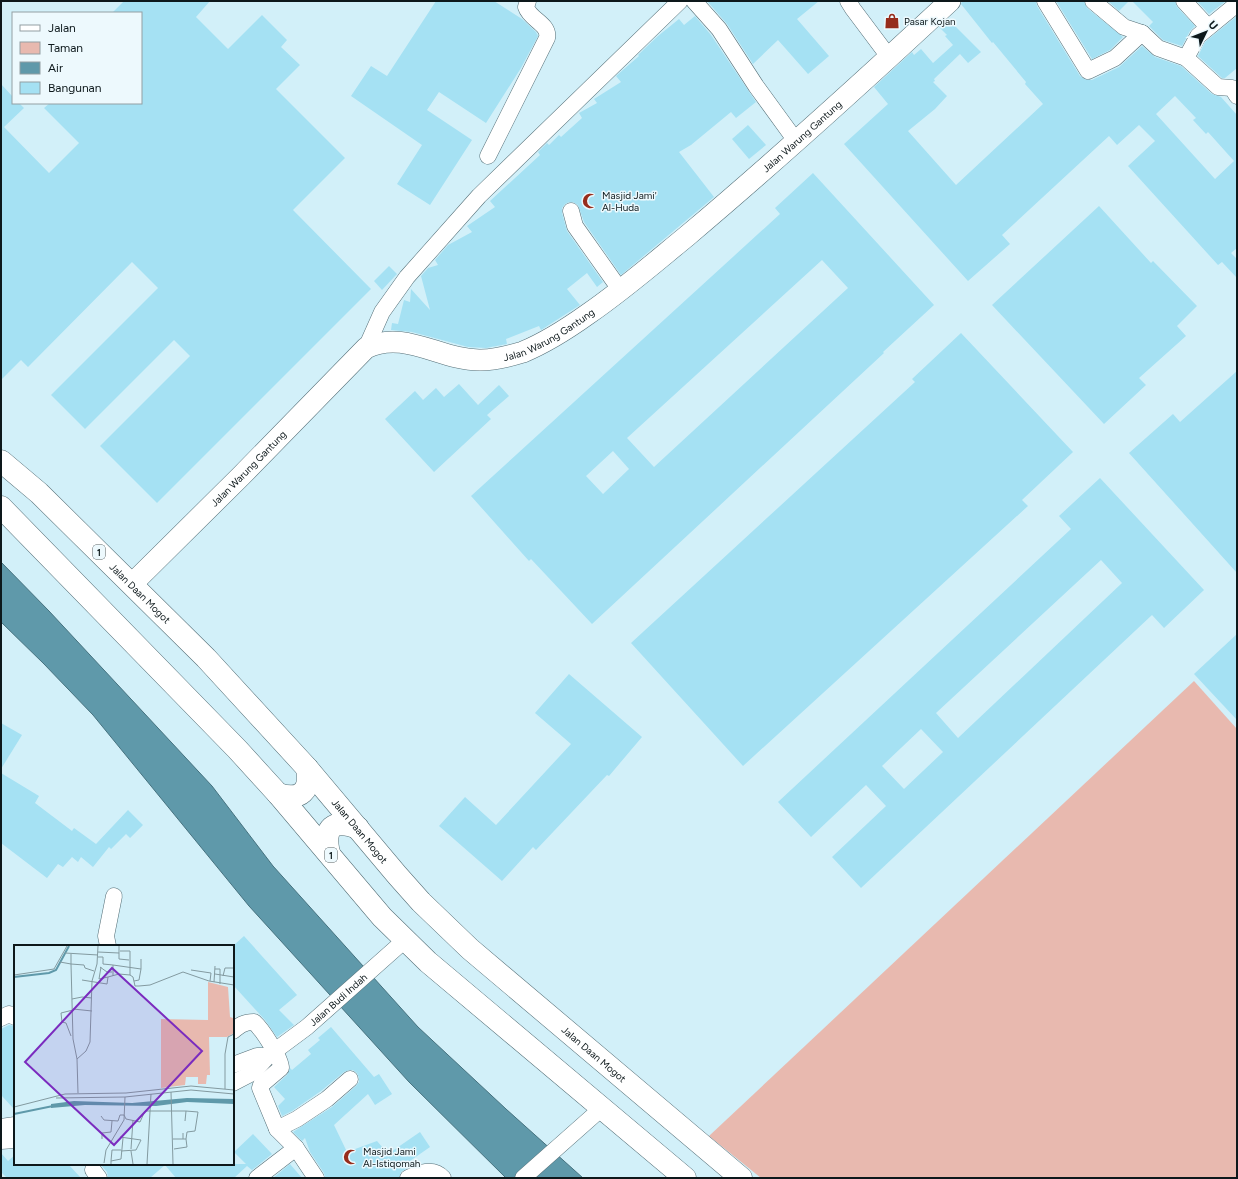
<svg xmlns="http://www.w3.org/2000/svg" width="1238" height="1179" font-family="Figtree,sans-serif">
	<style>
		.green { fill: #e8b9af }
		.water { fill: #5f99aa; stroke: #46727f }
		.building { fill: #a5e1f3; fill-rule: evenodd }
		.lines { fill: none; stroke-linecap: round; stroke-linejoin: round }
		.minor-casing { stroke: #556f77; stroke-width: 17 }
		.tertiary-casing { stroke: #556f77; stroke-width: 22 }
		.trunk-casing { stroke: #556f77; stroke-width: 23 }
		.minor { stroke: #fff; stroke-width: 16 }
		.tertiary { stroke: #fff; stroke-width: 21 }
		.trunk { stroke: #fff; stroke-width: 22 }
		.labels { text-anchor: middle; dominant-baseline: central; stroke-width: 3; stroke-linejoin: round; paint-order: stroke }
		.shield { fill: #edf9fd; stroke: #505c5f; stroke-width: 1 }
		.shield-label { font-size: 9px; font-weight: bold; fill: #0d181b }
		.poi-label { font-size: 10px; fill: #0d181b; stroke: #edf9fd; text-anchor: start }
		.street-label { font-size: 10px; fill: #0d181b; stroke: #edf9fd }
		.inset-river { fill: none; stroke: #5f99aa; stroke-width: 2 }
		.inset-road { fill: none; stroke: #839aa0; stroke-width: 1 }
		.view { fill: #7b2cbf; fill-opacity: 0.15; stroke: #7b2cbf; stroke-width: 2 }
		.inset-edge { fill: none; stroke: #0d181b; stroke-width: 2 }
	</style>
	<rect width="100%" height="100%" fill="#d2f0f9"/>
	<!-- green -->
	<path class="green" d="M1194 681 1237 729V1178H761L709 1136Z"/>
	<!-- water -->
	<path class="water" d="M1 562 49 611 212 786 273 866 418 1027 506 1109 583 1178H506L409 1082 310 973 249 906 93 715 44 664 1 622Z"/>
	<!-- building -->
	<g class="building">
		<path d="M124 1H210L196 17 228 49 262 15 287 40 281 47 300 65 276 89 345 158 293 210 371 289 157 503 100 446 190 356 174 340 85 429 51 395 158 288 132 262 28 367 21 360 1 380V84L13 97V103H19L24 108 4 127 49 173 79 143 44 108 50 103H141V13H112Z"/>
		<path d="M436 1H494L522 19 536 32 538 36 521 68 486 123 439 92 427 110 472 140 430 205 397 184 422 145 351 96 371 66 387 76Z"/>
		<path d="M707 1H819L797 19 829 56 808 74 778 40 753 64 727 24Z"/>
		<path d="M962 1H1036L1037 6 1080 76 1084 79 1088 80H1092L1119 67 1142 46 1155 57 1181 66 1212 94 1221 97 1237 115V248L1231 253 1237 259V278L1222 262 1218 265 1128 166 1155 141 1139 125 1117 145 1109 136 1002 235 1010 244 968 281 844 144 888 104 874 87 912 52 914 55 921 49 933 63 953 45 945 36 947 35 939 27 948 19 981 52 968 63 960 54 934 79 935 81 933 82 947 96 935 109 908 131 956 185 1043 104 1025 84 1026 82 993 42 992 43 961 4ZM1175 96 1196 118 1193 120 1206 134 1208 132 1234 161 1215 179 1156 114Z"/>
		<path d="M1056 1H1084L1087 8 1123 37 1110 50 1092 59Z"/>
		<path d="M1108 1H1129L1119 11Z"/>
		<path d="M1132 1H1175L1177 7 1195 26 1190 31 1182 46 1163 40 1149 26 1153 22Z"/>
		<path d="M1197 1H1226L1209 14Z"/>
		<path d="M695 16 711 35 756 102 736 118 731 112 691 145 679 152 714 197 621 275 584 222 578 205 573 202H569L565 204 562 208V213L567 231 603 282 597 287 587 273 567 289 580 305 541 330 539 326 506 339 507 344 486 348 468 347 412 332 391 330 392 323 398 324 404 300 410 302 411 289 430 310 421 276 428 268 438 265 435 260 448 245 472 232 467 226 495 207 490 201 540 155 538 152 547 143 549 145 559 135 561 137 582 118 579 113 597 103 594 99 621 82 616 76 639 56 638 55 658 36 679 19 684 25Z"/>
		<path d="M1237 16V68L1225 78H1222L1198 56 1205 42Z"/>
		<path d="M748 125 766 145 749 159 732 139Z"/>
		<path d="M813 173 934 305 883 352 884 353 592 624 531 559 529 561 471 496 780 214 775 208ZM822 260 848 288 654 467 627 438ZM613 451 629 469 603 494 586 476Z"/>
		<path d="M1099 206 1151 263 1153 261 1197 306 1177 326 1186 336 1139 378 1146 385 1104 424 992 305Z"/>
		<path d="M389 266 397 274 382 290 374 281Z"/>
		<path d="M961 333 1073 452 1022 500 1028 506 743 766 631 643 915 382 912 379Z"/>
		<path d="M1237 371V573L1129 453 1173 414 1180 422Z"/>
		<path d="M459 384 478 405 499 385 509 396 487 415 491 419 434 472 385 419 415 391 423 400 436 388 444 397Z"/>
		<path d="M1100 478 1204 590 1164 628 1152 615 861 888 832 857 886 806 866 785 811 837 778 802 1071 529 1059 516ZM1101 560 1122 583 958 738 936 713ZM921 729 943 752 904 789 882 766Z"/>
		<path d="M1237 634V720L1194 674Z"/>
		<path d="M569 674 642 737 609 776 607 775 536 850 533 847 502 881 439 826 465 797 496 825 571 744 535 713Z"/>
		<path d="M1 723 22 735 1 769Z"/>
		<path d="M1 773 39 796 35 803 72 831 74 828 96 844 128 810 143 825 130 838 126 834 111 849 109 847 93 867 81 857 78 862 72 857 63 867 58 864 47 878 1 843Z"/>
		<path d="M244 936 297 995 279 1010 294 1025 277 1037 265 1020 233 985V946Z"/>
		<path d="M9 1025 15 1026V1110L1 1095V1029Z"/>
		<path d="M331 1027 374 1077 379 1074 392 1094 375 1105 368 1094 334 1125 347 1152 377 1141 388 1154 420 1132 430 1147 407 1163 409 1167 401 1172 399 1178H325L324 1173 310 1152 305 1138 302 1141 293 1132 332 1107 356 1086 359 1082V1078L357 1073 353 1070H349L344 1072 321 1091 292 1111 282 1116 278 1106 285 1099 274 1087 287 1075 290 1068 292 1070 311 1054 308 1050 320 1040 318 1038Z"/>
		<path d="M253 1134 272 1154 252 1170 247 1166 234 1178H176L165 1165 150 1178H108L107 1172 100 1164H246L234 1152Z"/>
		<path d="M1 1153 8 1161 15 1155V1164H68L81 1178H7L1 1172Z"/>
		<path d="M290 1164 302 1178H273Z"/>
	</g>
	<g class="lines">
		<!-- minor casing -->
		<g class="minor-casing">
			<g id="minor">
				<path d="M694 1 719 29 756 86 796 141"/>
				<path d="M848 1 853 9 889 57"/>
				<path d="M1045 1 1088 71 1115 58 1142 33 1158 48 1186 58 1218 87 1232 88 1237 96"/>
				<path d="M1093 1 1124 27 1142 33"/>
				<path d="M1184 1 1208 27"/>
				<path d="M1186 58 1198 36 1237 4"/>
				<path d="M488 156 547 38C550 24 530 20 526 7L528 1"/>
				<path d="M571 211 575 226 621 291"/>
				<path d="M366 348 382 312 407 277 479 196 680 1"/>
				<path d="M108 946 106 936 114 896"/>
				<path d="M1 1018 9 1014 15 1017"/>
				<path d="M233 1031C240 1025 244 1022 254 1022 262 1029 281 1058 281 1068L261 1085 260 1088 277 1129 296 1148 316 1178"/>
				<path d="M233 1065 257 1056H268"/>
				<path id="s1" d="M233 1083 254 1072 268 1056 307 1027 405 940"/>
				<path d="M1 1127 15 1125"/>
				<path d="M277 1129 297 1119 327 1099 350 1079"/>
				<path d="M1 1141 15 1140"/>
				<path d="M93 1170 99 1178"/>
				<path d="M257 1178 296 1148"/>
				<path d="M408 1178C419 1173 433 1167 443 1178"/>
				<path d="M523 1178 602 1108"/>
			</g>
		</g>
		<!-- tertiary casing -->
		<g class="tertiary-casing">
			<g id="tertiary">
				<path id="s2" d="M132 584 241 476 366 348C405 329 441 361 481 360 495 360 510 356 523 352 547 342 567 329 588 314 623 290 654 263 687 236 777 160 864 81 950 1"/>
			</g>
		</g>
		<!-- trunk casing -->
		<g class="trunk-casing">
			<g id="trunk">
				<path id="s3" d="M1 461 39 493 206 658 307 768 397 875 421 902 470 949 741 1178"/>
				<path d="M1 507 237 749 278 794 382 917 428 962 685 1178"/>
				<path d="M278 794C301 801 311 791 307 768"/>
				<path d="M329 853C323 828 333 818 358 828"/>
			</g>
		</g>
		<!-- minor -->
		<use href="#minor" class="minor"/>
		<!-- tertiary -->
		<use href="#tertiary" class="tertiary"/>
		<!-- trunk -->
		<use href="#trunk" class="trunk"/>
	</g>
	<!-- icons -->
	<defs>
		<g id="shop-bare" transform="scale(1.2)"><path d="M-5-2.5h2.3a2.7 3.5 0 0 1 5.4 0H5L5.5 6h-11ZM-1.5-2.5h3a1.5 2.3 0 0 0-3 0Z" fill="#972d1c" stroke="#edf9fd" stroke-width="2.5" paint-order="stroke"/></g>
		<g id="mosque-bare" transform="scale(1.2)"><path d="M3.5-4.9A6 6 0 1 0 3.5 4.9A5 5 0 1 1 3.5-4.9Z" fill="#972d1c" stroke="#edf9fd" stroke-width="2.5" paint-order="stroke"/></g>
	</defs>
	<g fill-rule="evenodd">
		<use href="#shop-bare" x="892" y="21"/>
		<use href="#mosque-bare" x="590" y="201"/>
		<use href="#mosque-bare" x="351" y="1157"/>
	</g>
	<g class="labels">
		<!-- shield labels -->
		<g class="shield">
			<rect x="93" y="545" width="12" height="14" rx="3"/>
			<rect x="325" y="848" width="12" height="14" rx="3"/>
		</g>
		<g class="shield-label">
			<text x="99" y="552">1</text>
			<text x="331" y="855">1</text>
		</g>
		<!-- poi labels -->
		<g class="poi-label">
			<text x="904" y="21">Pasar Kojan</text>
			<text x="602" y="195">Masjid Jami'<tspan x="602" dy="12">Al-Huda</tspan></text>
			<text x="363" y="1151">Masjid Jami<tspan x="363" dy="12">Al-Istiqomah</tspan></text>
		</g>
		<!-- street labels -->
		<g class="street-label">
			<text stroke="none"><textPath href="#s2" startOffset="847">Jalan Warung Gantung</textPath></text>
			<text stroke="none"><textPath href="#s2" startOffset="524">Jalan Warung Gantung</textPath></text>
			<text stroke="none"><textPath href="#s2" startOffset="164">Jalan Warung Gantung</textPath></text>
			<text stroke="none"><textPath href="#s3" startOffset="192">Jalan Daan Mogot</textPath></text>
			<text stroke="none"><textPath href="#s3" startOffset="516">Jalan Daan Mogot</textPath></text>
			<text stroke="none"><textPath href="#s1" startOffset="135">Jalan Budi Indah</textPath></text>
			<text stroke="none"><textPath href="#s3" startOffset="840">Jalan Daan Mogot</textPath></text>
		</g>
	</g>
	<!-- overview -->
	<g transform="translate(14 945)">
		<rect width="220" height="220" fill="#d2f0f9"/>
		<path d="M194 37 214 42 216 72 219 73 220 88 213 92H195L196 130H193L192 139H184V132H172L171 140 147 143V74L194 75Z" fill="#e8b9af"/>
		<path d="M173 153 220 154V159L173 157 142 161 71 160 37 163V159L60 156 118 158Z" fill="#5f99aa"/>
		<path class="inset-river" d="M0 32 35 28 42 25 55 1M0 169 39 161"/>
		<path class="inset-road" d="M105 1V14L115 15M106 6H116V30M84 7 105 8M51 8 84 10M57 9V19L70 20 71 23 80 26M84 12H89V19L99 20V31M46 17 57 19 59 94 63 114M99 20 127 24V14M86 22 93 27H98M87 22 85 34 94 32M201 24H206V39M177 25 197 28 196 36M201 29 220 32M0 30 40 24 53 1M209 31 211 23H220M68 35 93 39 94 32 105 29 116 30 119 32 121 41H125L136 40 169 27 195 36 220 40M120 36 125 35 127 24M200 37 201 21M58 54 68 52 78 53M59 64 78 66M57 91 52 78 48 77 47 68 59 65M211 144V109L214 92 220 89M157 147 159 219M64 148 63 114 72 106 76 97 78 36 83 19 84 1M42 153 111 152 177 145 220 149M0 162 51 149 112 148 177 141 220 145M172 166 184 167 181 186 173 187 172 194M110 170 112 174 126 177 131 166H172L171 176M87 171 90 175 104 176 106 170H110M106 192 127 195 122 205 107 206M88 194V188L97 187 98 176M159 194H169V188M117 204 119 175M160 204 173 202 172 194H169M117 206 119 219M97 216 98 205H107M90 218 92 205 110 175 111 152M97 219V216L107 214 109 193M133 219 137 149"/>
		<path class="view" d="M98 23 188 106 100 200 11 117Z"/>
		<rect width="220" height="220" class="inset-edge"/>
	</g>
	<!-- border -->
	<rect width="1238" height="1179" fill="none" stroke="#0d181b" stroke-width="4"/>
	<!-- legend -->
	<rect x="12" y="12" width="130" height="92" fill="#edf9fd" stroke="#939fa3"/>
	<rect x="20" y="25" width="20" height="6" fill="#ffffff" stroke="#939fa3"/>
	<text x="48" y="32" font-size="12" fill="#0d181b">Jalan</text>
	<rect x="20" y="42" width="20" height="12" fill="#e8b9af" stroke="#939fa3"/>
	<text x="48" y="52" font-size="12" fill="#0d181b">Taman</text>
	<rect x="20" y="62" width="20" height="12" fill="#5f99aa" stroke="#939fa3"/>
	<text x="48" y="72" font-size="12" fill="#0d181b">Air</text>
	<rect x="20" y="82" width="20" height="12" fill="#a5e1f3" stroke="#939fa3"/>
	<text x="48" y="92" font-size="12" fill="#0d181b">Bangunan</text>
	<!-- north arrow -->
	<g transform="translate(1206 32) rotate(47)" stroke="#edf9fd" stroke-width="3" paint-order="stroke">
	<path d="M0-3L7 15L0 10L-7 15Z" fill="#0d181b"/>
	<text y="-6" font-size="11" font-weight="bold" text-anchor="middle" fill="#0d181b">U</text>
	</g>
</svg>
